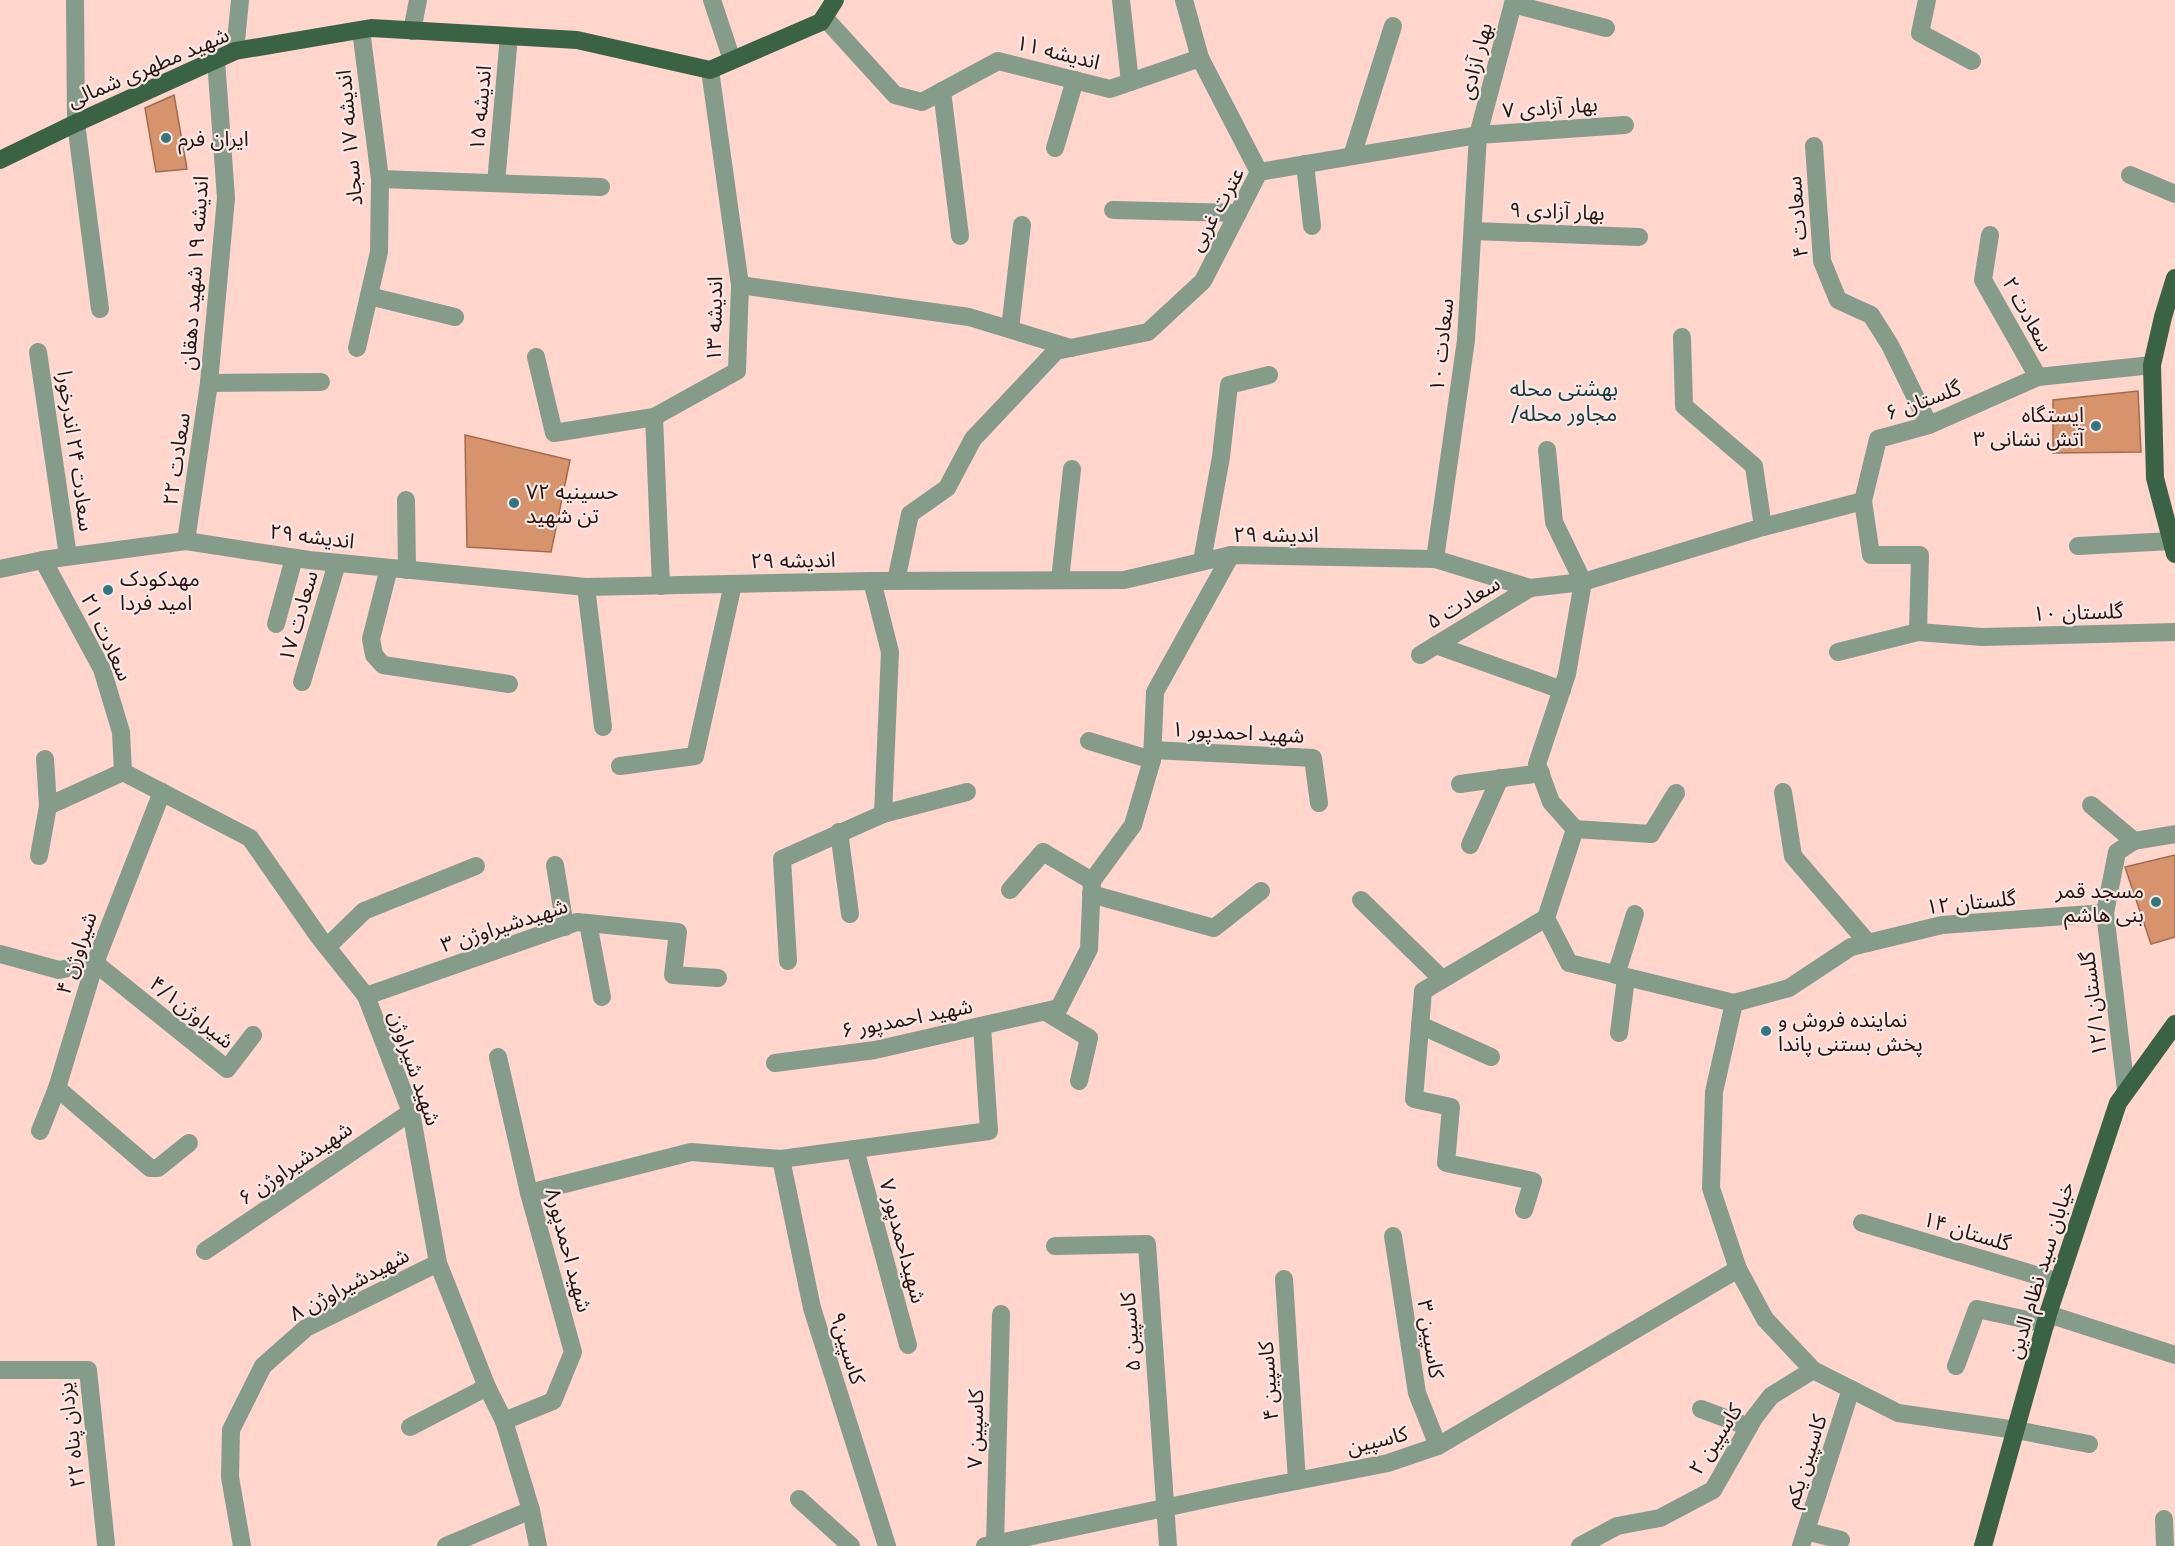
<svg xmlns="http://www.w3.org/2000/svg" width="2175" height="1546" font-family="Figtree,'Noto Sans Arabic',sans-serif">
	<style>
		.building { fill: #d7936c; stroke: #a16c4d; stroke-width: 1.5 }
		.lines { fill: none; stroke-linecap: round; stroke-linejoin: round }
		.minor { stroke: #859c8a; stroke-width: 18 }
		.major { stroke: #396344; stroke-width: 18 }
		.poi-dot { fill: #307783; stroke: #f8e9e6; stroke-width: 2 }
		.labels { text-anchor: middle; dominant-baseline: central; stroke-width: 4.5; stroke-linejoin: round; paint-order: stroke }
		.street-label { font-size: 21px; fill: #29110d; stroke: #f8e9e6 }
		.poi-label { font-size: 21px; fill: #29110d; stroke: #f8e9e6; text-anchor: start }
		.neighbourhood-label { font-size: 22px; fill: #16383e; stroke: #f8e9e6 }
	</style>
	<rect width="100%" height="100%" fill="#ffd5cc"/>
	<!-- building -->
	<g class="building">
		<path d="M174 95 187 169 156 172 145 108Z"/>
		<path d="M2138 391 2141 452 2053 453V400Z"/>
		<path d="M465 435 570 460 551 552 467 547Z"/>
		<path d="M2175 855V937L2151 944 2125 867Z"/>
	</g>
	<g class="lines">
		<!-- minor -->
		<g class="minor">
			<path d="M75 0 76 123 100 309"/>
			<path d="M712 0 732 60"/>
			<path d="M1121 0 1130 82"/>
			<path d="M1184 0 1200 58"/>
			<path d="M1927 0 1920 33 1972 61"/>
			<path d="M1513 4 1606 28"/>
			<path d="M824 17 895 95 922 102 998 61 1110 89 1200 58 1259 172"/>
			<path d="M412 31 418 0"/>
			<path d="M235 51 240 0"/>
			<path d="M942 91 960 236"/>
			<path d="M1814 146 1822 261 1838 300 1871 315 1890 345 1929 425"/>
			<path d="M1055 148 1075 80"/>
			<path d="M1352 156 1393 26"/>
			<path d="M1305 164 1312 226"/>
			<path d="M2130 175 2175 194"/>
			<path d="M380 179 601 187"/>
			<path d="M496 183 509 36"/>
			<path d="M1113 210 1238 213"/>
			<path d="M1473 231 1639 237"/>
			<path d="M1990 235 1983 280 2038 377"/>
			<path d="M740 285 969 317 1071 348"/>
			<path d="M369 296 455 317"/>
			<path d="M1010 329 1022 225"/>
			<path d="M1682 337 1684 406 1754 466 1763 527"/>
			<path d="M357 348 379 252 380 179 361 30"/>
			<path d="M38 352 68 556"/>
			<path d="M536 357 554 433 654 417 737 371 740 285 710 70"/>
			<path d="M209 383 321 382"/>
			<path d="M654 417 661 586"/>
			<path d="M1547 450 1554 522 1583 582"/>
			<path d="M406 500 407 570"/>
			<path d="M1863 501 1871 555H1920L1918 632 1982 637 2175 632"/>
			<path d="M186 541 209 383 226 198 216 60"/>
			<path d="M2078 546 2171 541"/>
			<path d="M1435 559 1466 340 1478 135 1514 0"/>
			<path d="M43 560 102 669 121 732 123 772"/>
			<path d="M1202 561 1221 457 1229 385 1269 375"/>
			<path d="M389 568 371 639 374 655 383 665 509 684"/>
			<path d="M0 569 43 560 186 541 309 560 586 587 872 581 1124 580 1231 555 1435 559 1530 588 1583 582 1763 527 1863 501 1878 439 1929 425 2038 377 2152 365"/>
			<path d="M1060 580 1072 469"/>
			<path d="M896 581 910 514 947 488 973 439 1056 351 1148 332 1203 281 1259 172 1478 135 1625 125"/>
			<path d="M1583 582 1567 674 1537 764 1551 802 1575 829 1546 918 1569 963 1734 1003 1789 988 1851 947 1942 925 2105 913 2117 852 2134 841 2175 834"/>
			<path d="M586 587 603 727"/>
			<path d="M276 624 294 558"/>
			<path d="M1436 645 1562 690"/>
			<path d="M1838 652 1918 632"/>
			<path d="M1420 655 1530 588"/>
			<path d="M302 682 337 563"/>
			<path d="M1089 741 1152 760"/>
			<path d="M1152 750 1313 758 1319 803"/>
			<path d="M45 759 48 806 123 772"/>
			<path d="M620 766 695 756 733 584"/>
			<path d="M123 772 250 838 319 937 366 996 411 1112 438 1263 487 1387 504 1421 531 1510 538 1546"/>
			<path d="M1460 784 1541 773"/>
			<path d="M1783 792 1793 856 1868 943"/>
			<path d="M2091 805 2134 841"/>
			<path d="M883 814 967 792"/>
			<path d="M1575 829 1651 834 1676 793"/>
			<path d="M839 832 850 914"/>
			<path d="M1470 845 1500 778"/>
			<path d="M39 856 48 806"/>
			<path d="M555 865 565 927"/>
			<path d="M1010 890 1043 852 1092 881"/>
			<path d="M1091 894 1214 928 1261 891"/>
			<path d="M1361 900 1442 979"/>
			<path d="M2105 913 2126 1090"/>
			<path d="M588 923 602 997"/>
			<path d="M327 947 364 911 476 866"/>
			<path d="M0 954 59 970 95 963 227 1069 253 1035"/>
			<path d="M788 961 782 859 883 814 890 652 872 581"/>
			<path d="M1616 975 1635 914"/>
			<path d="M366 996 577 922 678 932 673 975 718 978"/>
			<path d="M1734 1003 1714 1092 1711 1188 1738 1269 1765 1319 1813 1370 1898 1413 2016 1430 2089 1444"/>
			<path d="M1046 1012 1089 1038 1079 1081"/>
			<path d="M1420 1025 1491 1057"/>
			<path d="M1619 1033 1626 978"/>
			<path d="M498 1057 529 1193 573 1352 553 1401 504 1421"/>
			<path d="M775 1063 875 1050 1059 1008 1089 949 1092 881 1133 825 1152 760 1155 692 1231 555"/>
			<path d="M57 1088 150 1168H158L189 1143"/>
			<path d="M40 1131 57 1088 95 963 162 792"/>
			<path d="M855 1149 908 1345"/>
			<path d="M781 1159 812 1308 887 1546"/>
			<path d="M529 1193 691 1152 781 1159 989 1131 982 1026"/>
			<path d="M1524 1210 1533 1181 1446 1163 1451 1107 1414 1099 1423 991 1546 918"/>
			<path d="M1862 1223 2059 1282"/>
			<path d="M1393 1236 1417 1393 1438 1446"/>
			<path d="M1055 1246 1147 1244 1168 1546"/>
			<path d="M205 1251 411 1112"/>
			<path d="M1284 1279 1297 1481"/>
			<path d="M2048 1314 2175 1355"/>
			<path d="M1956 1366 1977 1309 2046 1324"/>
			<path d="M0 1370H88L106 1544"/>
			<path d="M1701 1409 1749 1427"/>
			<path d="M410 1427 487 1387"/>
			<path d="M799 1499 851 1546"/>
			<path d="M2164 1519 2165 1546"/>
			<path d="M1806 1531 1841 1540"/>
			<path d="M995 1544 1001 1314"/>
			<path d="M242 1546 230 1477 231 1430 263 1366 306 1328 438 1263"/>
			<path d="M446 1546 531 1510"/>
			<path d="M985 1546 1230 1494 1388 1463 1438 1446 1738 1269"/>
			<path d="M1580 1546 1617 1526 1660 1518 1713 1490 1754 1418 1771 1396 1813 1370"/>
			<path d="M1801 1546 1851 1389"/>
		</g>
		<!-- major -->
		<g class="major">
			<path d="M0 160 76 123 235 51 371 28 577 40 710 70 821 22 835 0"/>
			<path d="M2175 278 2163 317 2152 365 2155 478 2175 554"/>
			<path d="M1983 1546 2048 1314 2118 1103 2175 1024"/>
		</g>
	</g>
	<!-- markers -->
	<g class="poi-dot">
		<circle cx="166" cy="138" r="6"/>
		<circle cx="2096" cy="426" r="6"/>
		<circle cx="514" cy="503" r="6"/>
		<circle cx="108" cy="590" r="6"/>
		<circle cx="2156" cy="902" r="6"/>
		<circle cx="1766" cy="1031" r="6"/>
	</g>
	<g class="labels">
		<!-- street labels -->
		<g class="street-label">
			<text transform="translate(1058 52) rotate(14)">اندیشه ۱۱</text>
			<text transform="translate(1475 61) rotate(-75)">بهار آزادی</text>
			<text transform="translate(148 67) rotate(-23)">شهید مطهری شمالی</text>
			<text transform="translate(1550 107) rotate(-4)">بهار آزادی ۷</text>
			<text transform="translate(480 108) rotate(-85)">اندیشه ۱۵</text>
			<text transform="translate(349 138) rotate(-95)">اندیشه ۱۷ سجاد</text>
			<text transform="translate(1216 209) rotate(-61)">عترت غربی</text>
			<text transform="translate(1557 211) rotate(2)">بهار آزادی ۹</text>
			<text transform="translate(1797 217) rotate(-95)">سعادت ۴</text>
			<text transform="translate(194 273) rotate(-86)">اندیشه ۱۹ شهید دهقان</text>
			<text transform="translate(2028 314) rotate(61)">سعادت ۲</text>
			<text transform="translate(714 319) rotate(-89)">اندیشه ۱۳</text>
			<text transform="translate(1441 345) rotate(-84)">سعادت ۱۰</text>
			<text transform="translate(1923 400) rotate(-20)">گلستان ۶</text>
			<text transform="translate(76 451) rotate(82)">سعادت ۲۴ اندرخورا</text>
			<text transform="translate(176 459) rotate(-82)">سعادت ۲۲</text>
			<text x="1276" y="534">اندیشه ۲۹</text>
			<text transform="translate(312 536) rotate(7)">اندیشه ۲۹</text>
			<text transform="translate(793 560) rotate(-1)">اندیشه ۲۹</text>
			<text transform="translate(1463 602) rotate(-31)">سعادت ۵</text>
			<text transform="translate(2078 612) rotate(-2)">گلستان ۱۰</text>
			<text transform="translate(298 616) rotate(-74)">سعادت ۱۷</text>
			<text transform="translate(107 637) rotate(65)">سعادت ۲۱</text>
			<text transform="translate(1238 732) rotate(3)">شهید احمدپور ۱</text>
			<text transform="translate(1971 902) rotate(-6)">گلستان ۱۲</text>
			<text transform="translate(504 925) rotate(-18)">شهیدشیراوژن ۳</text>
			<text transform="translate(76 953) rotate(-71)">شیراوژن ۴</text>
			<text transform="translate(2093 1004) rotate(-97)">گلستان۱۲/۱</text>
			<text transform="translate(192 1012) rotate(39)">شیراوژن۴/۱</text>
			<text transform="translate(907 1018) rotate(-11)">شهید احمدپور ۶</text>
			<text transform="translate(415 1068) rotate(71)">شهید شیراوژن</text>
			<text transform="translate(295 1163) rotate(-34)">شهیدشیراوژن ۶</text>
			<text transform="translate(1967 1231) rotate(17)">گلستان ۱۴</text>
			<text transform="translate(903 1241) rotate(75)">شهیداحمدپور ۷</text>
			<text transform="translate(569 1250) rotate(75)">شهید احمدپور۸</text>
			<text transform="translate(2040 1270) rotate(-73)">خیابان سید نظام الدین</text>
			<text transform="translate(349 1284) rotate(-28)">شهیدشیراوژن ۸</text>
			<text transform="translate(1130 1332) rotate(-94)">کاسپین ۵</text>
			<text transform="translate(1431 1339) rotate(81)">کاسپین ۳</text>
			<text transform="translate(848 1348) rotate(73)">کاسپین۹</text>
			<text transform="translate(1268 1381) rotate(-94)">کاسپین ۴</text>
			<text transform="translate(975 1429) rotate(-89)">کاسپین ۷</text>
			<text transform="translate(71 1435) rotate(-97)">یزدان پناه ۲۲</text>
			<text transform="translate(1715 1439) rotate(-57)">کاسپین ۲</text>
			<text transform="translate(1377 1440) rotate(-14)">کاسپین</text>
			<text transform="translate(1805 1461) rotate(-72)">کاسپین یکم</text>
		</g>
		<!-- poi labels -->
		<g class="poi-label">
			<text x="178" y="138">ایران فرم</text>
			<text x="2084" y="414" text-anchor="end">ایستگاه<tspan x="2084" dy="24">آتش نشانی ۳</tspan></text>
			<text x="526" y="491">حسینیه ۷۲<tspan x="526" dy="24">تن شهید</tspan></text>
			<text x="120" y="578">مهدکودک<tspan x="120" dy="24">امید فردا</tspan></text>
			<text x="2144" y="890" text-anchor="end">مسجد قمر<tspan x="2144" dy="24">بنی هاشم</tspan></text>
			<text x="1778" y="1019">نماینده فروش و<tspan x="1778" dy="24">پخش بستنی پاندا</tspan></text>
		</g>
		<!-- neighbourhood labels -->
		<g class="neighbourhood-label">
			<text x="1564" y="388">بهشتی محله<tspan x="1564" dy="25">/مجاور محله</tspan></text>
		</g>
	</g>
</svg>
